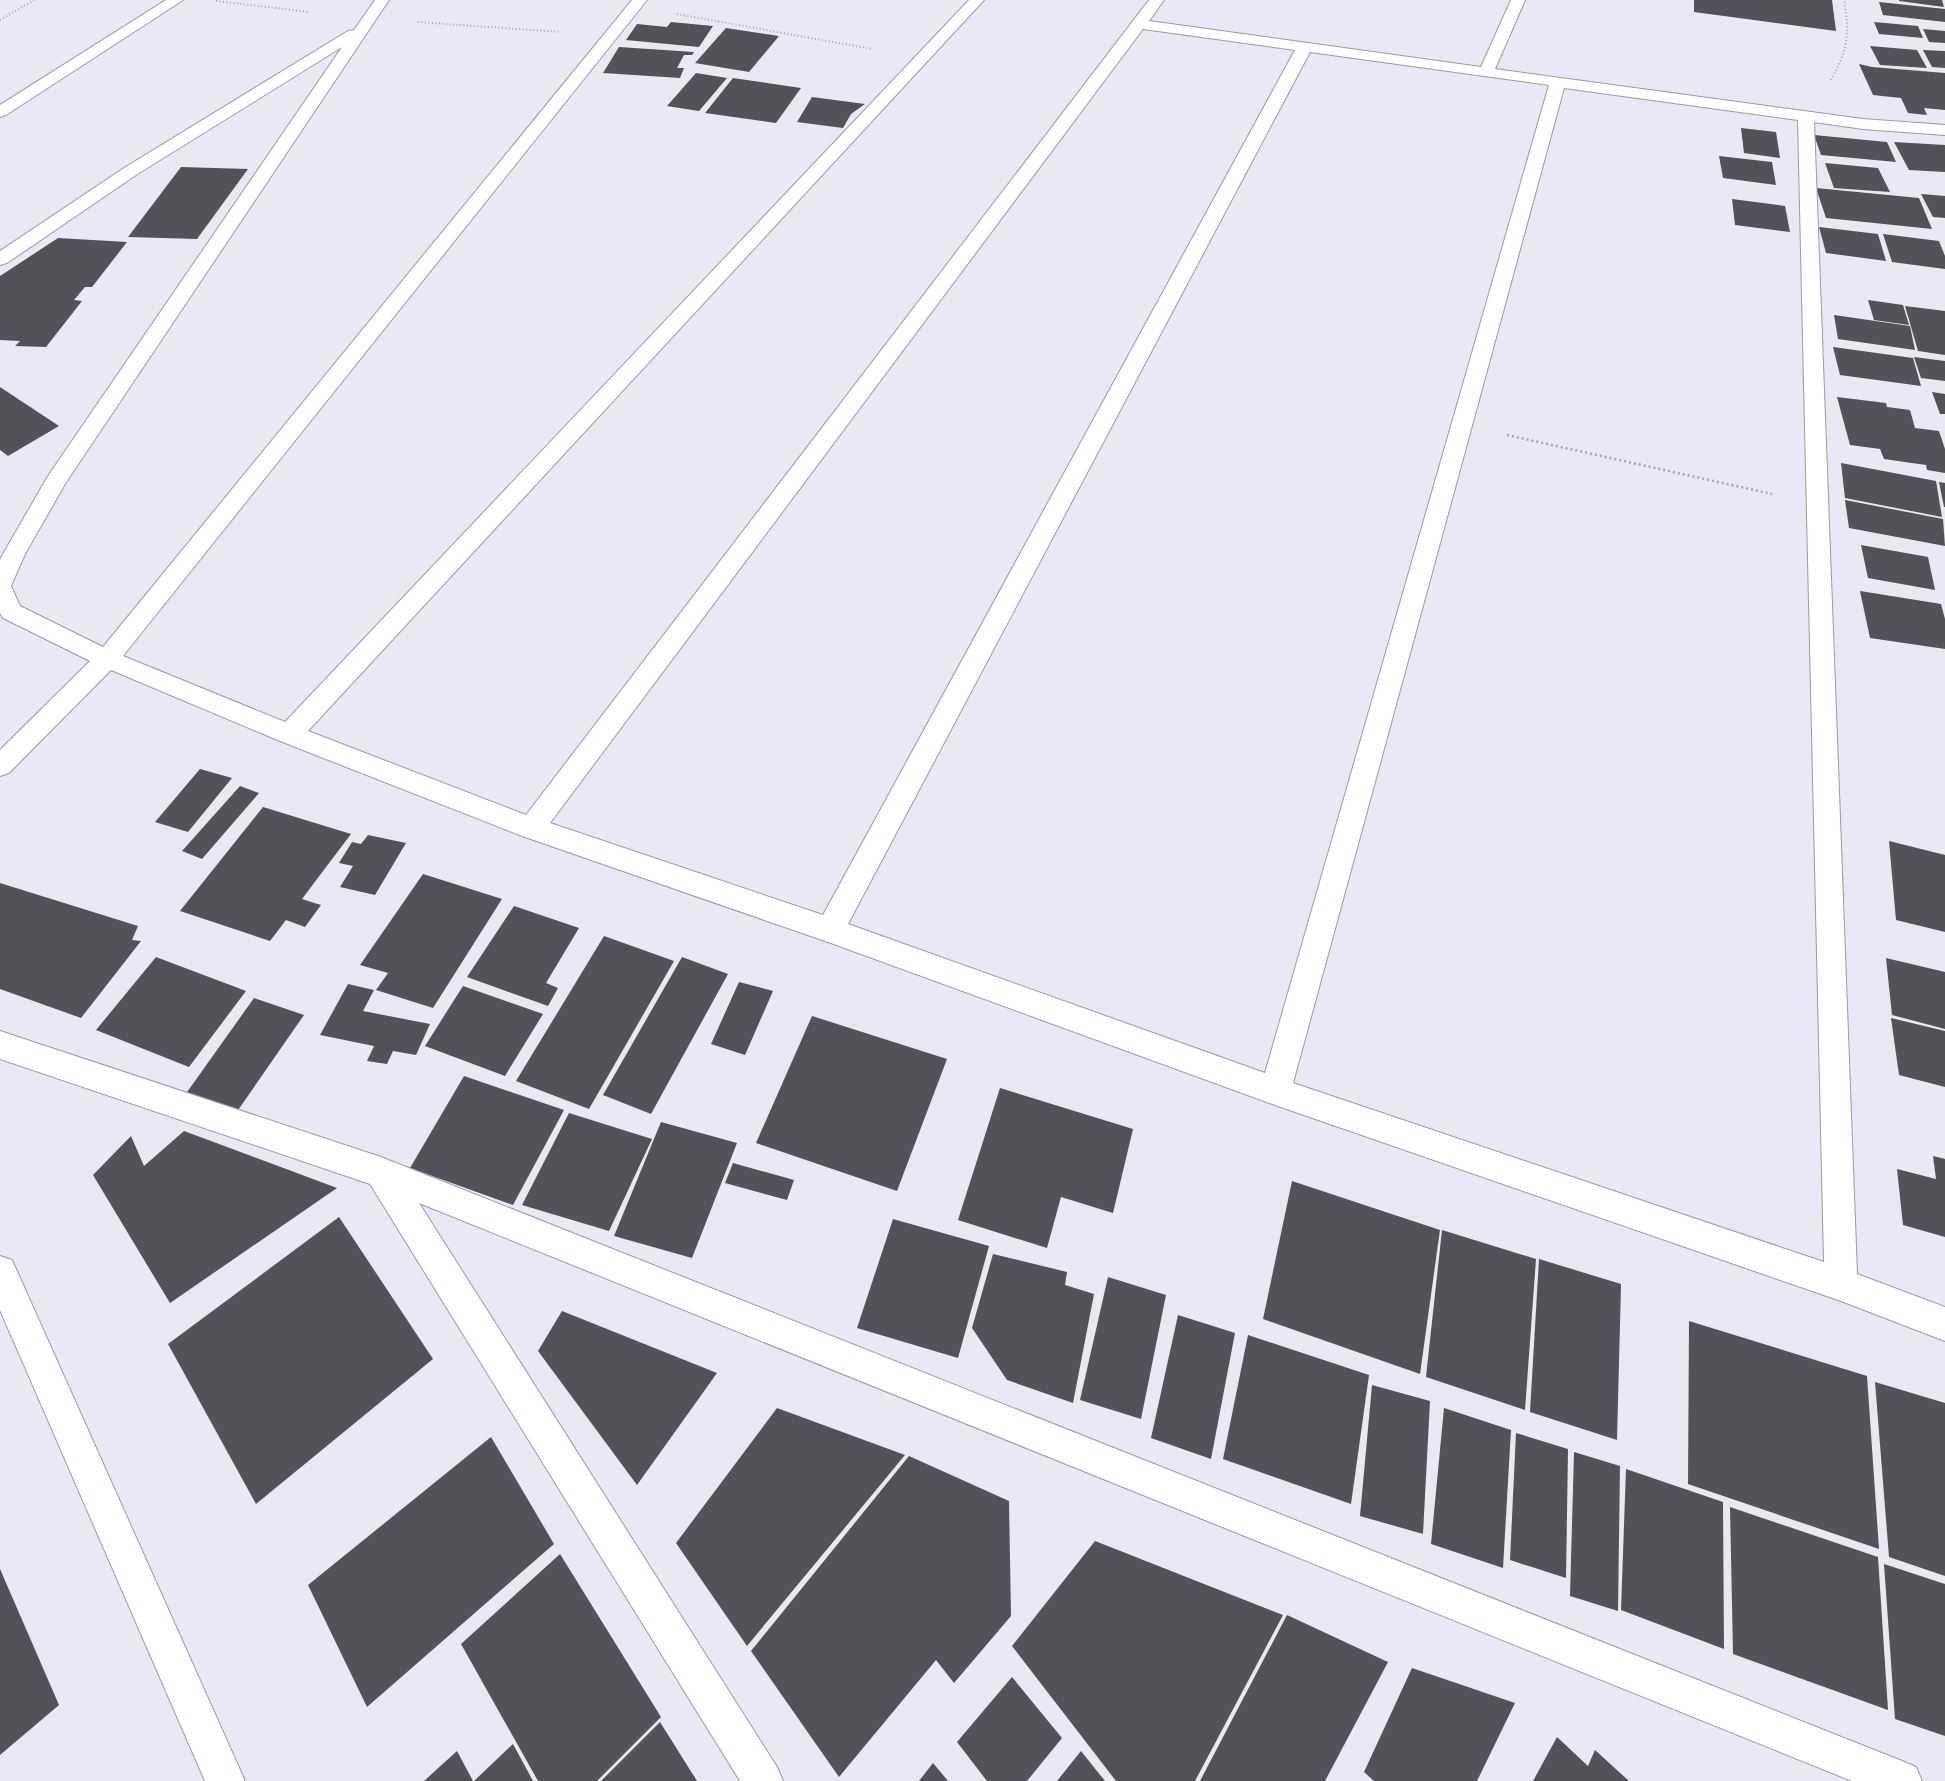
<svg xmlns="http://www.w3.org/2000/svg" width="1945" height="1781" font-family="Poppins,sans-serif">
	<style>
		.building { fill: #52525c }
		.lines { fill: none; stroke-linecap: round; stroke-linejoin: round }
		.minor-casing { stroke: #9a9aa5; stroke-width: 2 }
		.path-far1 { stroke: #a6a6b0; stroke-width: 2; stroke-dasharray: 1 2.5; stroke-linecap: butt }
		.path { stroke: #a6a6b0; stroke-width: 2.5; stroke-dasharray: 2 3; stroke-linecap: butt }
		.minor { fill: #fff; fill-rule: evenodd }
	</style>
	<rect width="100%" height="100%" fill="#e9e9f5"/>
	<!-- building -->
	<g class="building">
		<path d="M1694 0H1832L1836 31 1694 12Z"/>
		<path d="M1899 0H1942L1944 7 1899 1Z"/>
		<path d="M1879 2 1945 9V22L1883 15Z"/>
		<path d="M671 22 713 26 699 47 626 40 637 24 667 27Z"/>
		<path d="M1874 22 1918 26 1923 38 1879 34Z"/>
		<path d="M726 28 779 36 749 72 695 63Z"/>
		<path d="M1923 29 1945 31V43L1929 42Z"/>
		<path d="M1870 46 1917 50 1927 68 1880 65Z"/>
		<path d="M619 47 694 52 692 55H684L677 68H684L680 78 603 73Z"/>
		<path d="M1923 50 1945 51V68L1932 67Z"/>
		<path d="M1859 64 1872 67 1945 73V110L1924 108 1927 115 1908 113 1901 98 1873 95Z"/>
		<path d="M696 73 727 78 699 111 667 106Z"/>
		<path d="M733 78 801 88 776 123 705 113Z"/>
		<path d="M812 97 865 104 851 114 843 128 797 122Z"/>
		<path d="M1741 128 1776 132 1780 158 1744 153Z"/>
		<path d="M1814 135 1887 142 1896 162 1821 155Z"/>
		<path d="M1894 142 1945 145V172L1909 170Z"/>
		<path d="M1719 156 1772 162 1776 185 1723 178Z"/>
		<path d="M1825 163 1878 168 1890 192 1834 188Z"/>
		<path d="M181 167 248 169 197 239 128 237Z"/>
		<path d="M1816 188 1919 198 1932 229 1826 218Z"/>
		<path d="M1921 194 1945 196V218L1933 217Z"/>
		<path d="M1732 199 1785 206 1790 232 1735 225Z"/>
		<path d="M1819 227 1878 234 1886 261 1826 253Z"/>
		<path d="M1883 234 1939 241 1945 256V269L1892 262Z"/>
		<path d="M58 238 127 242 92 287H85L74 300 82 301 46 347 15 346 20 341 0 340V276Z"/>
		<path d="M1868 300 1903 305 1909 325 1874 320Z"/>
		<path d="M1905 306 1945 311V355L1918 351Z"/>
		<path d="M1834 315 1910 326 1915 350 1838 339Z"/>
		<path d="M1833 347 1913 358 1921 386 1840 375Z"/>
		<path d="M1914 357 1945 361V381L1921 378Z"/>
		<path d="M0 387 59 426 8 456 0 450Z"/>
		<path d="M1932 392 1945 394V414H1940Z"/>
		<path d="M1837 397 1886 403 1887 407 1910 410 1915 428 1939 431 1945 449V473L1927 470 1926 465 1884 459 1880 449 1850 445Z"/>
		<path d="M1841 463 1936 481 1942 517 1845 498Z"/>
		<path d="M1939 482 1945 483V507H1944Z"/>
		<path d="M1845 500 1943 519 1945 546 1849 528Z"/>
		<path d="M1861 545 1928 557 1935 590 1868 578Z"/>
		<path d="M1860 591 1941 604 1945 619V649L1870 638Z"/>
		<path d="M200 769 232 778 188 832 155 822Z"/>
		<path d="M240 786 259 793 202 859 182 851Z"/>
		<path d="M263 807 351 834 302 899 321 905 305 927 286 920 270 941 180 911Z"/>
		<path d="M368 835 406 843 375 895 340 887 353 866 339 863 352 842 361 844Z"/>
		<path d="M1889 841 1945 855V932L1896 920Z"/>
		<path d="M423 874 502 899 433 1008 376 990 388 973 360 965Z"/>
		<path d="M0 883 138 926 132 940 141 941 81 1018 0 989Z"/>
		<path d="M514 906 579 928 546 983 558 988 548 1006 467 977Z"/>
		<path d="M604 936 674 961 589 1109 516 1081Z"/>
		<path d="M156 957 246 991 189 1067 96 1030Z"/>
		<path d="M682 957 728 974 651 1114 603 1095Z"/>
		<path d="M1886 958 1945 972V1029L1892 1015Z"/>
		<path d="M739 982 773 991 745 1055 711 1044Z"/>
		<path d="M348 984 374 990 363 1011 430 1024 416 1055 393 1051 387 1064 367 1061 374 1046 320 1035Z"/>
		<path d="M463 986 543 1014 505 1076 425 1046Z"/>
		<path d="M254 998 304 1015 236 1113 185 1095Z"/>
		<path d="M812 1016 947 1059 897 1191 756 1143Z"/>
		<path d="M1891 1018 1945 1031V1087L1899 1075Z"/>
		<path d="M464 1076 564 1110 513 1205 410 1168Z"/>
		<path d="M1000 1088 1133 1129 1113 1213 1061 1197 1047 1248 958 1220Z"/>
		<path d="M569 1113 652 1139 609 1231 522 1205Z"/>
		<path d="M661 1122 737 1143 692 1258 614 1236Z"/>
		<path d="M184 1131 337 1188 170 1303 93 1175 131 1136 144 1166Z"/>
		<path d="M1933 1156 1945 1159V1237L1903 1225 1897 1169 1936 1179Z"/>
		<path d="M733 1163 794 1180 787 1200 725 1183Z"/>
		<path d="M1292 1181 1440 1230 1420 1374 1263 1319Z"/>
		<path d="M339 1217 433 1359 256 1504 168 1344Z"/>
		<path d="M893 1219 989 1246 958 1358 857 1328Z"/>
		<path d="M1442 1230 1536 1259 1525 1410 1426 1377Z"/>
		<path d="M993 1254 1067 1272 1065 1285 1094 1294 1073 1403 1007 1380 972 1328Z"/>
		<path d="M1539 1259 1621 1284 1617 1440 1530 1412Z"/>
		<path d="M1108 1277 1166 1295 1141 1419 1080 1400Z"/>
		<path d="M562 1311 717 1373 637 1485 538 1351Z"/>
		<path d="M1178 1315 1235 1333 1211 1459 1151 1438Z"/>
		<path d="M1689 1321 1867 1376 1879 1549 1688 1484Z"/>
		<path d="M1248 1335 1369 1375 1351 1504 1223 1459Z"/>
		<path d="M1875 1382 1945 1403V1576L1889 1557Z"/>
		<path d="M1372 1385 1430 1401 1423 1534 1360 1516Z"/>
		<path d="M777 1408 905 1455 747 1646 676 1543Z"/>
		<path d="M1444 1408 1511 1430 1503 1568 1431 1544Z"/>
		<path d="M1516 1433 1568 1449 1566 1578 1510 1560Z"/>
		<path d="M491 1437 554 1544 367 1707 308 1585Z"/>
		<path d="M1574 1452 1620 1466 1618 1611 1570 1596Z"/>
		<path d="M909 1456 1009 1501 1011 1616 954 1683 936 1660 839 1777 751 1651Z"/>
		<path d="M1626 1469 1723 1502 1724 1649 1621 1610Z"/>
		<path d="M1730 1507 1878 1557 1888 1710 1733 1654Z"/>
		<path d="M1095 1541 1283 1615 1195 1781H1116L1012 1646Z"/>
		<path d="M560 1554 661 1717 597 1781H538L461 1644Z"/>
		<path d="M1884 1564 1945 1584V1736L1895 1719Z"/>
		<path d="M0 1569 59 1705 0 1755Z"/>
		<path d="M1287 1615 1388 1662 1325 1781H1200Z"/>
		<path d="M1412 1668 1515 1703 1477 1781H1374L1364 1772Z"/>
		<path d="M1012 1677 1062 1738 1027 1781H987L957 1742Z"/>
		<path d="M660 1722 697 1781H601Z"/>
		<path d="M1557 1737 1588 1766 1595 1750 1629 1781H1533Z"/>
		<path d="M513 1744 533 1781H474Z"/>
		<path d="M457 1751 473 1781H424Z"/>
		<path d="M1081 1751 1105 1781H1057Z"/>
		<path d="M933 1763 948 1781H919Z"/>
	</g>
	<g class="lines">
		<!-- minor casing -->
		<g class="minor-casing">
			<g id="minor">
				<path d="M166 0H183L6 115 0 117V105Z"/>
				<path d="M375 0H389L65 484 25 554 11 586 20 606 103 647 632 0H647L123 656 285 722 969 0H984L308 731 526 815 1149 0H1164L1149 21 1481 67 1511 0H1525L1495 69 1863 119 1945 125V135L1863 129 1814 122 1857 1274 1945 1307V1341L1841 1301 1275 1105 828 942 522 836 280 741 111 670 9 773 0 776V750L90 661 3 618 0 613V560L3 554 48 476 342 47 136 175 7 263 0 265V251L124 168 348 31 354 30ZM1143 29 1295 50 823 915 550 823ZM1310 52 1549 85 1265 1073 848 924ZM1564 88 1798 120 1824 1262 1293 1083Z"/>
				<path d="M0 1031 381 1157 1902 1761 1916 1767 1922 1781H1852L419 1203 777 1767 783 1781H740L370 1184 0 1059Z"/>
				<path d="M0 1256 12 1260 245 1781H205L0 1310Z"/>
			</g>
		</g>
		<!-- path-far1 -->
		<g class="path-far1">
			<path d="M216 1 310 12"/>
			<path d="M677 14 872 49"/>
			<path d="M0 20 34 0"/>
			<path d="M418 22 561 32"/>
			<path d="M1831 80C1848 49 1850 35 1844 0"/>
		</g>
		<!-- path -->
		<path class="path" d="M1507 435 1772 494"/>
		<!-- minor -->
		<use href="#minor" class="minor"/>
	</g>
</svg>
